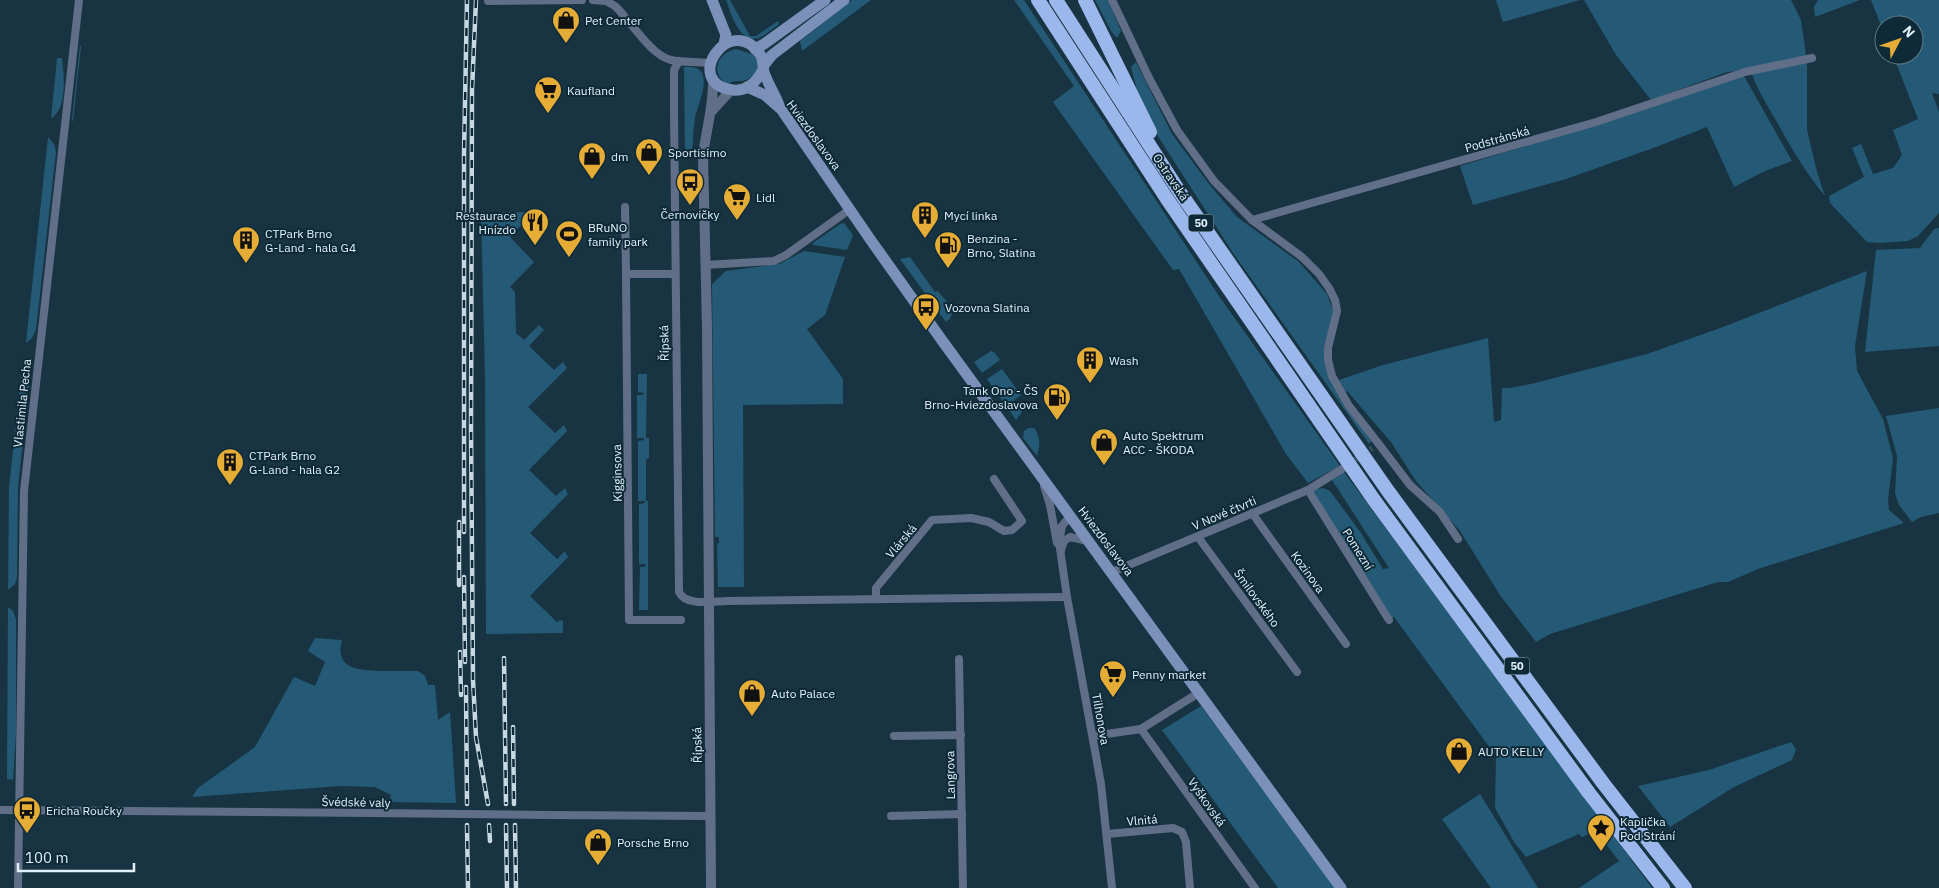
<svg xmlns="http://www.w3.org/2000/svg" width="1939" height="888" font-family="'IBM Plex Sans',sans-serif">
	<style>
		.green { fill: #245a75 }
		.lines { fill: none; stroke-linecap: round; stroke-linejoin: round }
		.pedestrian-tunnel { stroke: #36505e; stroke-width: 6; stroke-dasharray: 6 3; stroke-linecap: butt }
		.minor { stroke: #616e88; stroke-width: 8 }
		.tertiary { stroke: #616e88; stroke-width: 10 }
		.secondary { stroke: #7c91ba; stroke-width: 11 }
		.trunk { stroke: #9cb7eb; stroke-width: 14 }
		.rail-casing { stroke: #c7d8e2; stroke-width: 4.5 }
		.rail { stroke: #0e2a38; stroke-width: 2.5; stroke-dasharray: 8; stroke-linecap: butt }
		.minor-bridge { stroke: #616e88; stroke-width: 8 }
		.labels { text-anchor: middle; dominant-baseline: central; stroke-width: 4; stroke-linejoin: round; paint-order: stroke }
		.shield { fill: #0e2a38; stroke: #a2b5c0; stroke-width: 1 }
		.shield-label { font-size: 11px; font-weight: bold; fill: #e1f1fa }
		.poi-label { font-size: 12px; fill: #e1f1fa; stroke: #0e2a38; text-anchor: start }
		.street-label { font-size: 12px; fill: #e1f1fa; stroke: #0e2a38 }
	</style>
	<rect width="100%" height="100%" fill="#183442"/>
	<!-- green -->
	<g class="green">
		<path d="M726 0H730L750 36H756L778 21 779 24C773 28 766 35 759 38 739 44 731 13 726 0Z"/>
		<path d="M852 0H871L802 51 800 41Z"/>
		<path d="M1014 0H1024L1221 299 1340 466 1308 483 1286 454 1179 269 1173 270 1053 102 1074 86Z"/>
		<path d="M1095 0H1108L1121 31 1117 38 1111 31Z"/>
		<path d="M1496 0H1580L1503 22Z"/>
		<path d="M1584 0H1791L1801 20 1807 62V130L1817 172 1825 196C1805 172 1789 144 1774 117 1765 101 1755 86 1750 68L1724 73 1651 100 1616 55Z"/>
		<path d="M1818 0H1860L1815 17 1814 7Z"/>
		<path d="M1871 0H1939V94L1932 93 1939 112V213L1918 236 1908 241 1881 243 1867 242 1830 203 1829 196 1864 177 1852 148 1861 144 1873 174 1893 168 1902 155 1893 130 1918 119 1893 55H1914V25H1884V33Z"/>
		<path d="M80 46H81L73 122 72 119Z"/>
		<path d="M736 49 755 55 758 62 757 71C744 87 739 77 727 84 709 73 718 52 736 49Z"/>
		<path d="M57 58H62C64 76 68 107 51 119Z"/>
		<path d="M1136 62 1172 134 1209 184 1237 217 1299 262 1327 294 1334 313 1324 347 1329 375 1371 441 1369 444 1233 253 1152 127 1138 93 1131 67Z"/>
		<path d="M684 67C718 64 699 101 695 118 693 130 693 142 692 154L689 157 685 156Z"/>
		<path d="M1744 76 1792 161 1765 171 1734 187 1707 127 1656 147 1566 179 1473 205 1460 166 1631 114 1653 105Z"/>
		<path d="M48 137 54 144 56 152 36 329 32 338 26 343Z"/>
		<path d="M538 212V224L533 230 524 222 510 237 534 262 510 287 515 292 516 333 524 340 539 325 544 330 529 346 554 370 563 362 567 368 528 407 555 433 564 425 567 431 529 470 556 496 565 488 568 494 530 533 557 559 565 551 568 557 530 596 557 622 560 620 563 621V633L486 634 485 376 481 213Z"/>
		<path d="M844 223 853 235 847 250 813 245V243L840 224Z"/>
		<path d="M1939 228V346L1865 352 1876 250 1920 248 1934 229Z"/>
		<path d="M804 251 845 257 825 315 807 329 843 379V404L743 405 744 587H718L717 544 719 543V537H715L712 284 726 271 779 264Z"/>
		<path d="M910 257 935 292 938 291C945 300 960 313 946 322L900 259Z"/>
		<path d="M1867 271 1855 346 1857 371 1883 419 1893 458 1888 500 1889 510 1904 523 1758 569 1728 582H1718L1550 634 1536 642 1500 595 1460 531 1416 481 1391 442 1347 391 1345 392 1339 380 1383 365 1488 338 1494 422 1501 420 1502 388H1509L1531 384 1647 354 1723 327Z"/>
		<path d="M991 351 994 352 1000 360 982 373 974 362Z"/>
		<path d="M23 362 28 368 30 375 18 487 17 577 15 584 8 590 9 487Z"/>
		<path d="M1002 369 1021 395 1014 400 1022 412 1016 420 987 379Z"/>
		<path d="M638 374H647L646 438H649V458L646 459V501H648V610H639L640 567H645L646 564H639V504L645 503V501H638V441L644 440V438H637V395H643L644 393 638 392Z"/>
		<path d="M1939 408V513L1921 517 1912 522 1899 505 1895 493 1897 456 1886 416Z"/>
		<path d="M1028 428H1034C1041 437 1040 445 1037 456L1023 438 1024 431Z"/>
		<path d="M1344 472 1652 888H1579L1619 861 1596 831 1582 837 1579 834 1526 857 1514 842 1495 808 1496 756 1394 617 1391 618 1312 490 1323 488 1330 491 1361 533 1383 569 1389 568 1332 480Z"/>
		<path d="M8 607 13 611 16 619V733L13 780 7 779Z"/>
		<path d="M315 638 342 640C334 671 361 670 382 671 394 671 406 671 418 671L425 676 428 685H435L438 720 450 712 456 803 389 802 391 795 375 787 340 786 192 797 198 788 255 747 294 677 315 686 325 662 308 651Z"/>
		<path d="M1201 706 1336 888H1278L1162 730Z"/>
		<path d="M1791 742 1796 749 1792 760 1734 787 1670 827 1638 786 1709 770Z"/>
		<path d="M1480 794 1538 888H1491L1442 819Z"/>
	</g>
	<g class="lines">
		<!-- pedestrian-tunnel -->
		<path class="pedestrian-tunnel" d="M1348 465 1372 448"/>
		<!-- minor -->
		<g class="minor">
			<path d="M593 0 606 1 615 6C631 21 650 55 671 60 683 63 697 61 710 63"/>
			<path d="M1112 0 1149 78 1177 130 1214 181 1252 220 1302 257 1319 274 1329 288 1335 300 1337 311 1328 348V360L1332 376 1349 406 1378 443 1410 485 1440 512 1458 539"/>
			<path d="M488 1 582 0"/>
			<path d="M679 61 674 70V110L679 592C686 607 714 601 728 601L1067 597"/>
			<path d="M625 207 626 274"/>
			<path d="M1252 220 1596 122 1745 72 1812 58"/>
			<path d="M705 265 774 261 786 255 849 210"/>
			<path d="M675 274H626L629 620H681"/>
			<path d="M1044 486 1050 505 1057 543"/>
			<path d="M1308 490 1389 620"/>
			<path d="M1252 513 1346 644"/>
			<path d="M1070 516 1062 526 1059 542 1067 597 1101 784 1112 888"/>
			<path d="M1198 537 1297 672"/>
			<path d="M1061 550 1064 541 1070 537 1088 541"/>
			<path d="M1112 572 1308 490 1342 469"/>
			<path d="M876 599V588L932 520 971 518 989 522 1004 531 1012 530 1022 521 994 479"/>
			<path d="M959 659 963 888"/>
			<path d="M1141 729 1255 888"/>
			<path d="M894 736 961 735"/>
			<path d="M1093 736 1141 729 1200 692"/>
			<path d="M0 810 372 813"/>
			<path d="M548 815 711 816"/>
			<path d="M891 816 962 814"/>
			<path d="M1107 834 1173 828 1182 832 1186 842 1190 888"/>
			<path d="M18 888 24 491 79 0"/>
		</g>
		<!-- tertiary -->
		<g class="tertiary">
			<path d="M712 111 731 90"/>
			<path d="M711 888 707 327 703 156C706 130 714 105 713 79"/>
		</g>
		<!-- secondary -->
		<g class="secondary">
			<path d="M712 0 726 35 724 44"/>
			<path d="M755 49 764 44 825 0"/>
			<path d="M764 65 772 55 844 0"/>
			<path d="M763 70C757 81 747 92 733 90 681 84 729 11 760 54 764 60 762 66 764 72 768 85 776 95 780 108"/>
			<path d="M747 87 765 95 781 109 870 239 941 339 1341 888"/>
		</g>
		<!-- trunk -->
		<g class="trunk">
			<path d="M1038 0 1167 199 1374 500 1589 793 1663 888"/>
			<path d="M1056 0 1179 191 1388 491 1603 783 1685 888"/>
			<path d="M1085 0 1150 132"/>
		</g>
		<!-- rail casing -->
		<g class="rail-casing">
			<g id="rail">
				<path d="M476 0 472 90 471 428 473 680 476 737 488 804"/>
				<path d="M459 522V585"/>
				<path d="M464 532V155L467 0"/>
				<path d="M464 577 465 662"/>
				<path d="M460 652 461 695"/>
				<path d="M504 658 506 804"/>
				<path d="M466 687 467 804"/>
				<path d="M513 727 514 804"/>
				<path d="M467 825 468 888"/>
				<path d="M489 825 490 841"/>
				<path d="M506 825 507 888"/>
				<path d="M515 825 516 888"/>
			</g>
		</g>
		<!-- rail -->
		<use href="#rail" class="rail"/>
		<!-- minor-bridge -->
		<path class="minor-bridge" d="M372 813 548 815"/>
	</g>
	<!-- icons -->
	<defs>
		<g id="shop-pin" transform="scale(1.4375)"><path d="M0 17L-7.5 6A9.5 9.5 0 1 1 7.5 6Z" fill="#e5ad36" stroke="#0e2a38"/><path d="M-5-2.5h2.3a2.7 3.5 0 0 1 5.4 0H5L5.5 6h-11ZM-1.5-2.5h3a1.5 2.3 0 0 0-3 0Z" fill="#111"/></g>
		<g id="supermarket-pin" transform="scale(1.4375)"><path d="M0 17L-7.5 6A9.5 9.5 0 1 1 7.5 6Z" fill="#e5ad36" stroke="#0e2a38"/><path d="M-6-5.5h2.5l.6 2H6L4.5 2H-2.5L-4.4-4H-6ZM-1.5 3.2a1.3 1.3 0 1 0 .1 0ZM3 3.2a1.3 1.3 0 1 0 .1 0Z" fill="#111"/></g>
		<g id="bus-pin" transform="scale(1.4375)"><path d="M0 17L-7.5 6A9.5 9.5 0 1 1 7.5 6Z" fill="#e5ad36" stroke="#0e2a38"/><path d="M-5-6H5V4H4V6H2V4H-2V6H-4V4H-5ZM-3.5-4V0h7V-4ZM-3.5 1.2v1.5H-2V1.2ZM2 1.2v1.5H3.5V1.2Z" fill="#111"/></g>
		<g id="building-pin" transform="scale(1.4375)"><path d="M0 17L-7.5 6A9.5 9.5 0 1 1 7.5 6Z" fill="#e5ad36" stroke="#0e2a38"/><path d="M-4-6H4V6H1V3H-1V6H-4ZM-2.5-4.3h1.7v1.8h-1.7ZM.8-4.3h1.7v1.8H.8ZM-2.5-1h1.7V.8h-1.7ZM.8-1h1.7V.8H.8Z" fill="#111"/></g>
		<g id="restaurant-pin" transform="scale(1.4375)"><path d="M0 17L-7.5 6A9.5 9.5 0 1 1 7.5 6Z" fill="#e5ad36" stroke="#0e2a38"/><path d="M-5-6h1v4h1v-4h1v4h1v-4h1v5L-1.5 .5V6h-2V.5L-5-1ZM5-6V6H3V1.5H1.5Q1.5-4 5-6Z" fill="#111"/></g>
		<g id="stadium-pin" transform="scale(1.4375)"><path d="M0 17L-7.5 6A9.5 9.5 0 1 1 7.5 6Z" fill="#e5ad36" stroke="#0e2a38"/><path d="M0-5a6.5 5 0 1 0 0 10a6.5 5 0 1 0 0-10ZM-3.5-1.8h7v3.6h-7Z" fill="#111"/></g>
		<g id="fuel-pin" transform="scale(1.4375)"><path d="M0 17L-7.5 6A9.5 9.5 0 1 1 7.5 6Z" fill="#e5ad36" stroke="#0e2a38"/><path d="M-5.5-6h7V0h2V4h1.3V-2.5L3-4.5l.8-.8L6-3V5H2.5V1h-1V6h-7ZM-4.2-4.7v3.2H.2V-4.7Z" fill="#111"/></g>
		<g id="sight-pin" transform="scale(1.4375)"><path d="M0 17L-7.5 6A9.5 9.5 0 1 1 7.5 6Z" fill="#e5ad36" stroke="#0e2a38"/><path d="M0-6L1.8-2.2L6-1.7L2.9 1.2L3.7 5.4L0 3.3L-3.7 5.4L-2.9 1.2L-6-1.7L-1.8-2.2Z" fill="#111"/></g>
	</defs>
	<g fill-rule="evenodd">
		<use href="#shop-pin" x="566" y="20"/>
		<use href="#supermarket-pin" x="548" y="90"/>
		<use href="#shop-pin" x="649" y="152"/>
		<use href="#shop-pin" x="592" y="156"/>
		<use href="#bus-pin" x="690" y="182"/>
		<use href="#supermarket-pin" x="737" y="197"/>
		<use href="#building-pin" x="925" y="215"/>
		<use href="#restaurant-pin" x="535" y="222"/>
		<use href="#stadium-pin" x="569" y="234"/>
		<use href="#building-pin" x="246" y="240"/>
		<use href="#fuel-pin" x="948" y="245"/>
		<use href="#bus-pin" x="926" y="307"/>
		<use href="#building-pin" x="1090" y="360"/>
		<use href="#fuel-pin" x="1057" y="397"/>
		<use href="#shop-pin" x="1104" y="442"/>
		<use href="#building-pin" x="230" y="462"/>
		<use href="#supermarket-pin" x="1113" y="674"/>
		<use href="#shop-pin" x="752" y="693"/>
		<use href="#shop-pin" x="1459" y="751"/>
		<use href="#bus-pin" x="27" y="810"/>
		<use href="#sight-pin" x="1601" y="828"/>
		<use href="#shop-pin" x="598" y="842"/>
	</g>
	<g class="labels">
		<!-- shield labels -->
		<g class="shield">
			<rect x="1188.5" y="214.5" width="25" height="17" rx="4"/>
			<rect x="1504.5" y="657.5" width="25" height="17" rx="4"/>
		</g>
		<g class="shield-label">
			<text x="1201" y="223">50</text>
			<text x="1517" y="666">50</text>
		</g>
		<!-- poi labels -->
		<g class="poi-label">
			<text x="585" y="20">Pet Center</text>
			<text x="567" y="90">Kaufland</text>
			<text x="668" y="152">Sportisimo</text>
			<text x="611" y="156">dm</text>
			<text x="756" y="197">Lidl</text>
			<text x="690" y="214" text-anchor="middle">Černovičky</text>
			<text x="516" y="215" text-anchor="end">Restaurace<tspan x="516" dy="14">Hnízdo</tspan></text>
			<text x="944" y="215">Mycí linka</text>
			<text x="588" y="227">BRuNO<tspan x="588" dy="14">family park</tspan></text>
			<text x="265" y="233">CTPark Brno<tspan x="265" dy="14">G-Land - hala G4</tspan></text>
			<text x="967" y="238">Benzina -<tspan x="967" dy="14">Brno, Slatina</tspan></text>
			<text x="945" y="307">Vozovna Slatina</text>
			<text x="1109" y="360">Wash</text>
			<text x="1038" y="390" text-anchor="end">Tank Ono - ČS<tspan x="1038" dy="14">Brno-Hviezdoslavova</tspan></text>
			<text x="1123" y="435">Auto Spektrum<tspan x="1123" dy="14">ACC - ŠKODA</tspan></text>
			<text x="249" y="455">CTPark Brno<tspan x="249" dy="14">G-Land - hala G2</tspan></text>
			<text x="1132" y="674">Penny market</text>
			<text x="771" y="693">Auto Palace</text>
			<text x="1478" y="751">AUTO KELLY</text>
			<text x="46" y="810">Ericha Roučky</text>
			<text x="1620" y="821">Kaplička<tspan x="1620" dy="14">Pod Strání</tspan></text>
			<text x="617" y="842">Porsche Brno</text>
		</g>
		<!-- street labels -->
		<g class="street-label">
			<text transform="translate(814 135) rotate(54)">Hviezdoslavova</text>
			<text transform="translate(1497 139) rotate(-16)">Podstránská</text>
			<text transform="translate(1171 177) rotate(56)">Ostravská</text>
			<text transform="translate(664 343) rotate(-91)">Řípská</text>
			<text transform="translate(22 403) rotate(-84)">Vlastimila Pecha</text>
			<text transform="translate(617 473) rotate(-91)">Kigginsova</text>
			<text transform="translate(1224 513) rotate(-23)">V Nové čtvrti</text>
			<text transform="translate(901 541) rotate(-50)">Vlárská</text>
			<text transform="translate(1106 541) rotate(53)">Hviezdoslavova</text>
			<text transform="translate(1358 549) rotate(58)">Pomezní</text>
			<text transform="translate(1308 572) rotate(54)">Kozinova</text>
			<text transform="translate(1257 598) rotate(54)">Šmilovského</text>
			<text transform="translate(1101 719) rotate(80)">Tilhonova</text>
			<text transform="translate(697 745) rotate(-91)">Řípská</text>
			<text transform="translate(950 775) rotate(-91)">Langrova</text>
			<text transform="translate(356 802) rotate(1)">Švédské valy</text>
			<text transform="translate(1207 802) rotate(55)">Vyškovská</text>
			<text transform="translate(1142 820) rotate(-5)">Vlnitá</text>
		</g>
	</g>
	<!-- north arrow -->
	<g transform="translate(1899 40) rotate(49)"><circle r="24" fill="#0e2a38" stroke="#627a86"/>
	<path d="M0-4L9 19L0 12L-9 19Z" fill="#e5ad36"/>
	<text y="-8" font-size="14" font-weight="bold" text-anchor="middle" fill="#e1f1fa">N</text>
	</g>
	<!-- scale -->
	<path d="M18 863v8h116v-8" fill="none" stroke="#e1f1fa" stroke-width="2.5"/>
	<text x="25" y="863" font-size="15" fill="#e1f1fa" stroke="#0e2a38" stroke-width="4" paint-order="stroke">100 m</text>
</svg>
